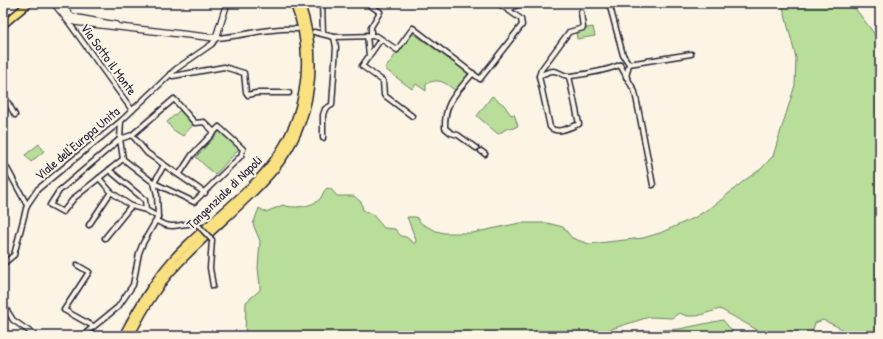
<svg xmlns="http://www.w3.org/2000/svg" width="883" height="339" font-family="'Patrick Hand',sans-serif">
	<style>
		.green { fill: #b8de99; stroke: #6d806a }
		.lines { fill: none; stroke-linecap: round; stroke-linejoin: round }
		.street-casing { stroke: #22223b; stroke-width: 7 }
		.secondary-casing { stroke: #22223b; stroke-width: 8 }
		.primary-casing { stroke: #22223b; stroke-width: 9 }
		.highway-casing { stroke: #22223b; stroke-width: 10 }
		.street { stroke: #fcf5e5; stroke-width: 4 }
		.secondary { stroke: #fcf5e5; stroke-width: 5.5 }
		.primary { stroke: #f9e181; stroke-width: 6 }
		.highway { stroke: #f9e181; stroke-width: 7 }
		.street-bridge-casing { stroke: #22223b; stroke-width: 7; stroke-linecap: butt }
		.street-bridge { stroke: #fcf5e5; stroke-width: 4 }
		.labels { text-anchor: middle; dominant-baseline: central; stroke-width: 4; stroke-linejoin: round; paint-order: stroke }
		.street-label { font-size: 13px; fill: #22223b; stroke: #fcf5e5 }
	</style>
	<rect width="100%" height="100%" fill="#fcf5e5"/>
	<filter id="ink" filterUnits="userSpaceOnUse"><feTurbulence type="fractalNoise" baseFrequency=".025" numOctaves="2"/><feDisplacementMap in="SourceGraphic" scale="8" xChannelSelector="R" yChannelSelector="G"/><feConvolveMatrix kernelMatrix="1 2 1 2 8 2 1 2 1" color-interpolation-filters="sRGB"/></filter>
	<g filter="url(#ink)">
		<!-- green -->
		<g class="green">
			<path d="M782 3H851L880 41V335L861 332 851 333 823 320 815 323 811 336H768L720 309 697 316H687L679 313 672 318 649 317 608 330 578 336H245L246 302 260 290V286L258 268 260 241 253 224 259 208 266 212 283 205C292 209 312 207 320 199 323 195 323 191 327 188L331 189 337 196H354L361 202 363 210 372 214 384 228 395 229 401 236 406 237 415 244 416 240 407 217H416L422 224 436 231 444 233H472L520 223H547L563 227 572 238 589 244 643 238 660 233 694 218 716 204 745 180 761 169 773 156 795 85 796 58Z"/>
			<path d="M593 27 595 36 577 39 576 30Z"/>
			<path d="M414 34 469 73 456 91C445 83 439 77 426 84V91L416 84 412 89 385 69 409 36Z"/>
			<path d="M492 96 504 105 511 115 514 114 518 126 511 129 508 128 498 134 477 116Z"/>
			<path d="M180 110 193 125 183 136 173 130 167 122Z"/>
			<path d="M220 131 239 149 215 175 196 157Z"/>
			<path d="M39 144 44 151 31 162 25 155Z"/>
			<path d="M723 320 736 336H625L642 331 679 329Z"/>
		</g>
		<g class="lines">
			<!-- street casing -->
			<g class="street-casing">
				<g id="street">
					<path d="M322 3 323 33"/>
					<path d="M367 3 380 12 371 27V35"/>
					<path d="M609 3 623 55 629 64 626 77"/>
					<path d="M508 10 515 6 524 3"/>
					<path d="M67 20 132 110"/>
					<path d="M314 32 334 37 377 36 397 50 413 28 480 79 522 25 521 19 498 3"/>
					<path d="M367 35 369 56"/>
					<path d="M381 39 362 66 383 81 384 95 412 116"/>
					<path d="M629 64 691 54"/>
					<path d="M620 65 635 92 653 185"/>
					<path d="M473 73C458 92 444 101 445 128L451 133 458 135 476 148"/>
					<path d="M170 74 173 76 224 67 244 73 246 92 248 95 256 93H289"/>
					<path d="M539 76 541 70 569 32 583 28 581 12"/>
					<path d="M569 76 579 124C570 127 557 135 550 127L539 76C562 64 556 77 571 76 587 74 605 71 620 65"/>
					<path d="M3 94 15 115"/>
					<path d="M121 121 120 139 123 159 154 183 194 202 241 156 243 149 219 127 214 132"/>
					<path d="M132 135 174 99 195 123 204 122 214 132 192 155 179 175"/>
					<path d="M323 138V115L325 109 332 105 336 47 334 37"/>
					<path d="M481 151 485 154"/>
					<path d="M123 159 74 198 63 212 50 205 59 191 120 139 132 135 147 153 205 193"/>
					<path d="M3 161 27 205 14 255 3 264"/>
					<path d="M109 170 145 200 146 210"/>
					<path d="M99 178 111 192 131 206 146 210 158 217"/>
					<path d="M27 205 38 189 121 121 176 69 212 44 216 38C244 36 269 27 297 29"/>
					<path d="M157 221C177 233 185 219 198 225"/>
					<path d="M89 225 111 192"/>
					<path d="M105 238 131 206"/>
					<path d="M212 240 210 268 213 286"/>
					<path d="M77 265 89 272 64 310 93 326"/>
					<path d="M3 304 13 320 36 336"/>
					<path d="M82 336 118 307 133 285 139 253 143 243 158 217 157 195 154 183 164 165"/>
				</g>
			</g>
			<!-- secondary casing -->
			<g class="secondary-casing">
				<g id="secondary">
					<path d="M54 3 67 19 75 22 216 38 227 3"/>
					<path d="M59 3 72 17 116 25"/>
				</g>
			</g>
			<!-- primary casing -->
			<g class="primary-casing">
				<path id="primary" d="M3 25 29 3"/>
			</g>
			<!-- highway casing -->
			<g class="highway-casing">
				<g id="highway">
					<path d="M123 336C140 304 160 270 187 245 212 221 241 199 264 173 305 126 317 61 294 3"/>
					<path d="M130 336C142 312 158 284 177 265 208 231 247 203 276 167 313 121 320 58 300 3"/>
				</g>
			</g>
			<!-- street -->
			<use href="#street" class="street"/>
			<!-- secondary -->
			<use href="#secondary" class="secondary"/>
			<!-- primary -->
			<use href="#primary" class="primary"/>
			<!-- highway -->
			<use href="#highway" class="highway"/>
			<!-- street-bridge casing -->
			<g class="street-bridge-casing">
				<path id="street-bridge" d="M198 225 212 240"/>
			</g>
			<!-- street-bridge -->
			<use href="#street-bridge" class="street-bridge"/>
		</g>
	</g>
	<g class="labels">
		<!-- street labels -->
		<g class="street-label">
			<text transform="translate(109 59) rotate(54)">Via Sotto il Monte</text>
			<text transform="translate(77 143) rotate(-40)">Viale dell'Europa Unita</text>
			<text transform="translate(224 192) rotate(-44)">Tangenziale di Napoli</text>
		</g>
	</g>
	<!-- margin -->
	<rect width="883" height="339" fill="none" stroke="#fcf5e5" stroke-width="16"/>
	<rect x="8" y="8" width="867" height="323" fill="none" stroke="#22223b" stroke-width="1.5" filter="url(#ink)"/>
</svg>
